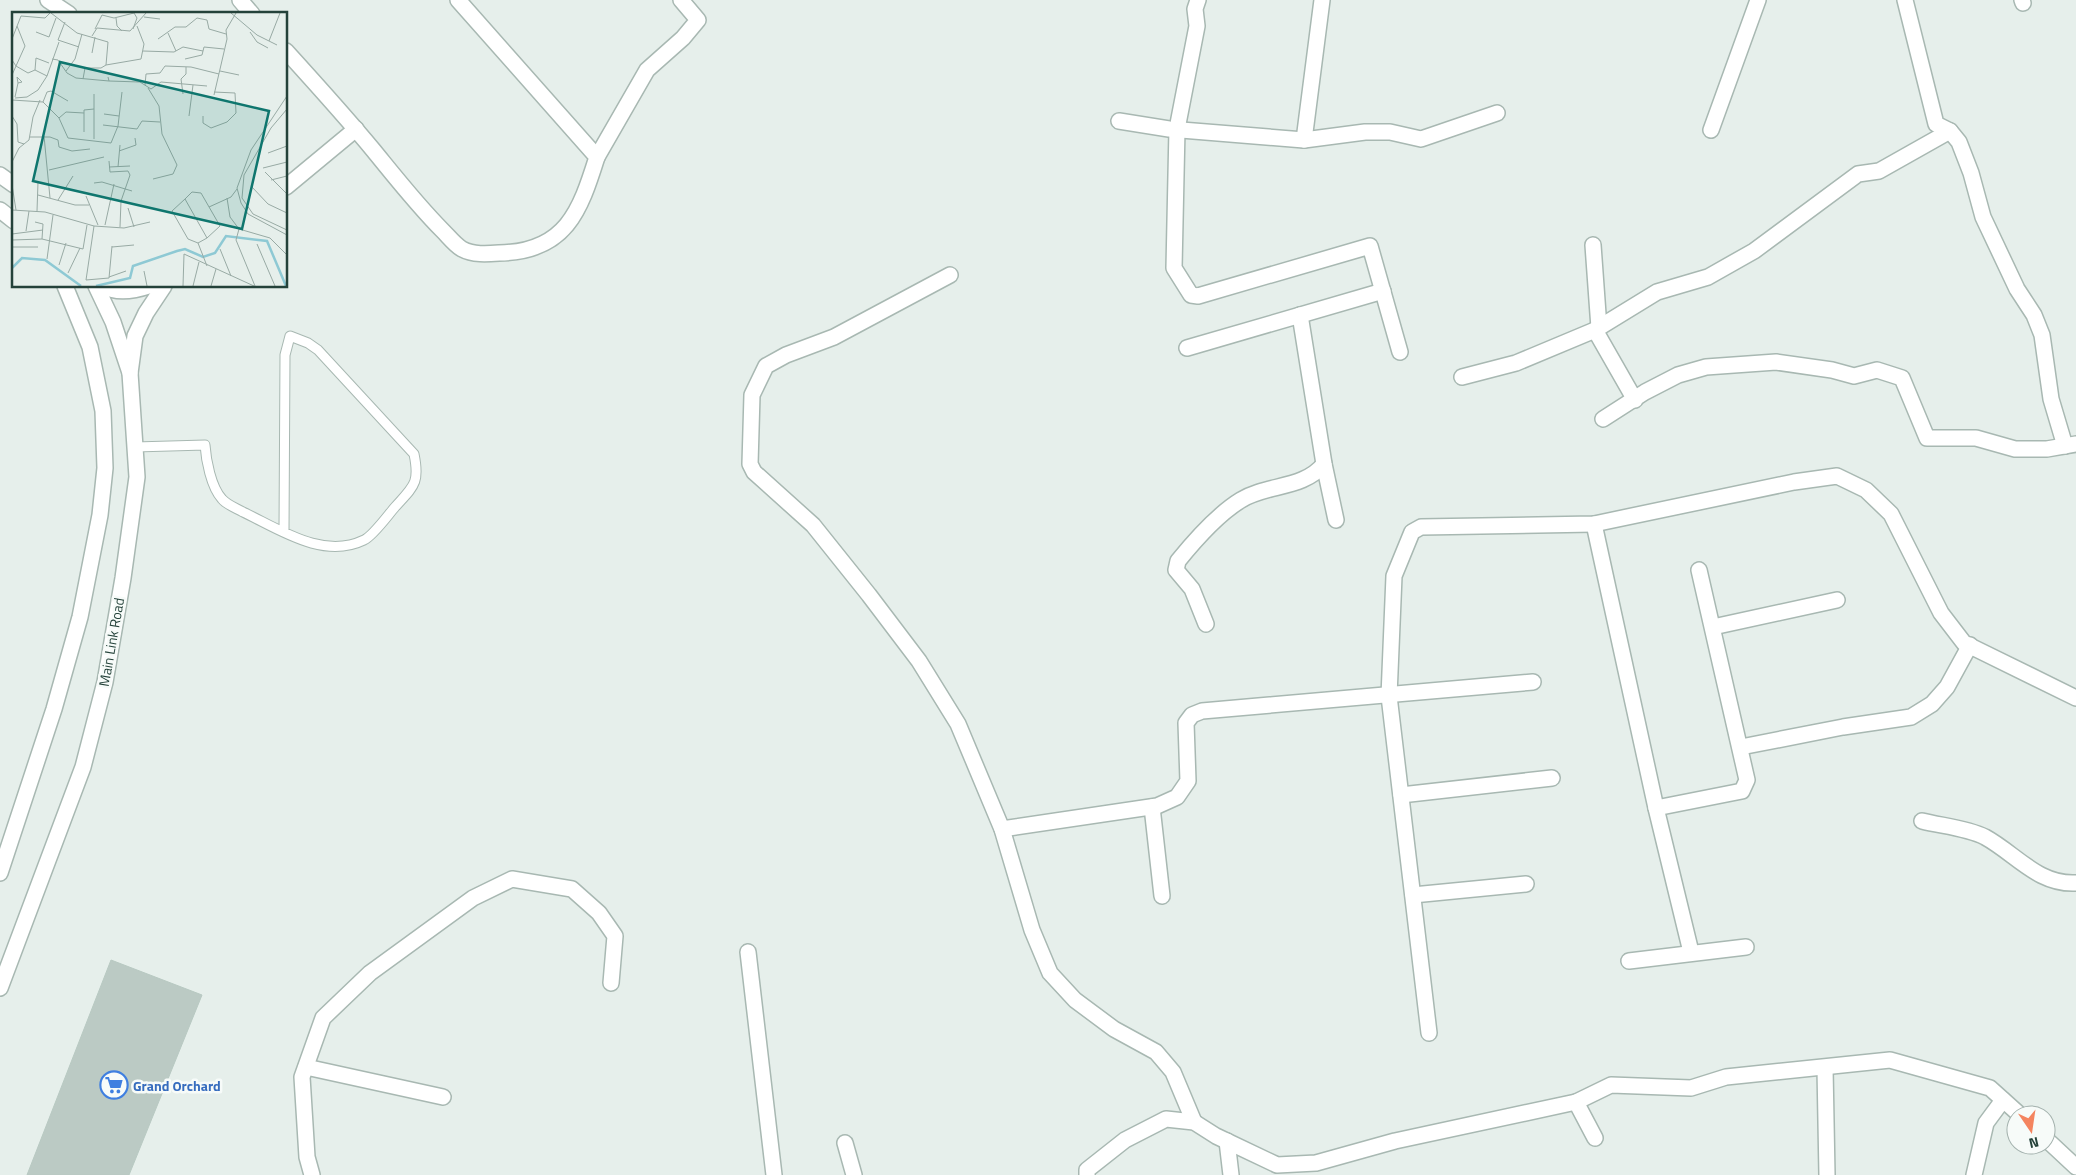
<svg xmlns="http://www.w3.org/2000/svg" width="2076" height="1175" font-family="'Titillium Web',sans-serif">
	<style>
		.building { fill: #bbcac4; stroke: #b8c9c2 }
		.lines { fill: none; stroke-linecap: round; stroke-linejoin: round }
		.service-casing { stroke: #a8b8b2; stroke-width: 11 }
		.minor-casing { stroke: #a8b8b2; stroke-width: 18 }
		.tertiary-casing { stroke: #a8b8b2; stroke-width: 18 }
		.service { stroke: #fff; stroke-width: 9 }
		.minor { stroke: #fff; stroke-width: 15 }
		.tertiary { stroke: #fff; stroke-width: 15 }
		.labels { text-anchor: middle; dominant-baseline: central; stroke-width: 5; stroke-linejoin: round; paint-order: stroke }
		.street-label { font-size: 14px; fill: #24423a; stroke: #f7fbf9 }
		.shop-label { font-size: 14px; font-weight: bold; fill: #366cbe; stroke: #f7fbf9; text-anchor: start }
		.inset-river { fill: none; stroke: #8ec9d4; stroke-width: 2.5 }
		.inset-road { fill: none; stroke: #98aaa4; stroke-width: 1 }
		.view { fill: #0f766e; fill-opacity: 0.15; stroke: #0f766e; stroke-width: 2.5 }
		.inset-edge { fill: none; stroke: #24423a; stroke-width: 2.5 }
	</style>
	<rect width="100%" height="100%" fill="#e6efeb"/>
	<!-- building -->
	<path class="building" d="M111 960 202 995 129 1175H27Z"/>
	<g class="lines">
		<!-- service casing -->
		<g class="service-casing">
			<path id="service" d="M135 447 205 445C206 460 211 487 222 499 227 505 236 508 243 512 279 529 323 560 364 540 373 536 388 515 395 507 414 486 420 483 414 454L318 350 308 343 290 336 285 355 284 531"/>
		</g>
		<!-- minor casing -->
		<g class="minor-casing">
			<g id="minor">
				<path d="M48 0 69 14"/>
				<path d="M240 0 252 14"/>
				<path d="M1198 0 1195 9 1197 26 1177 129 1174 268 1191 295 1198 296 1370 246 1400 352"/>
				<path d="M1905 0 1936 124 1950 131 1959 142 1971 173 1983 217 2017 289 2034 315 2042 335 2051 399 2065 446"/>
				<path d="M2022 0 2023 3"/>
				<path d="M286 51C316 84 346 117 374 151 396 178 418 206 443 231 449 237 455 245 462 249 473 255 487 254 499 253 566 252 580 211 597 157L458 0"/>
				<path d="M1119 121 1169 129 1304 140 1365 132H1390L1421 139 1497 113"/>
				<path d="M1711 130 1758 0"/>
				<path d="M1304 140 1322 0"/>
				<path d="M597 157 647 70 683 38 698 20 681 0"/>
				<path d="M286 187 356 129"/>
				<path d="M1593 245 1599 328"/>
				<path d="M950 275 834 337 786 355 766 366 752 395 750 464 754 472 813 525 869 595 919 661 958 724 1002 829 1032 930 1050 973 1075 1000 1114 1029 1156 1052 1173 1072 1194 1122"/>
				<path d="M103 286C117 294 134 291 149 286"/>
				<path d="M1300 315 1324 464 1336 520"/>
				<path d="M1595 330 1635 400"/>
				<path d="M1187 348 1383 291"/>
				<path d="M130 373 135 336 146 313 164 286"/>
				<path d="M1462 377 1516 363 1595 330 1657 292 1708 277 1754 251 1858 174 1879 171 1950 131"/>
				<path d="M1603 419 1645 392 1678 375 1706 367 1776 362 1832 370 1854 376 1877 370 1902 378 1927 438H1976L2015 449H2047L2076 444"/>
				<path d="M1594 524 1656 808 1691 952"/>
				<path d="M1206 624 1192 589 1176 570 1178 561C1195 540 1218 514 1241 500 1267 484 1304 489 1324 464"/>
				<path d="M1713 627 1837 600"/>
				<path d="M1741 747 1843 727 1911 717 1932 704 1947 687 1970 645"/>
				<path d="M1401 795 1552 778"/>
				<path d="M1152 807 1162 896"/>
				<path d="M1656 808 1742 791 1747 780 1699 570"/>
				<path d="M1922 821C1942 826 1967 828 1985 837 2016 854 2038 885 2076 883"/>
				<path d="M1002 829 1157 806 1177 797 1188 781 1186 723 1192 715 1202 711 1533 682"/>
				<path d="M1413 895 1526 884"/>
				<path d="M748 952 774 1175"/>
				<path d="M1629 961 1746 947"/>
				<path d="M1429 1033 1389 696 1394 576 1412 532 1421 527 1594 524 1794 482 1837 476 1866 490 1891 514 1941 613 1964 643 2076 698"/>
				<path d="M306 1067 443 1097"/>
				<path d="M1825 1068 1827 1175"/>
				<path d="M1576 1102 1611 1085 1691 1088 1726 1077 1890 1060 1990 1088 2020 1115"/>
				<path d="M2046 1139 2076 1167"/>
				<path d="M1227 1141 1231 1175"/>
				<path d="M845 1143 854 1175"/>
				<path d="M312 1175 307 1157 302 1077 323 1018 370 973 473 898 512 879 572 889 599 913 615 936 611 983"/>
				<path d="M1087 1175V1170L1125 1140 1166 1119 1194 1122 1216 1136 1277 1165 1316 1163 1395 1141 1576 1102 1595 1138"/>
				<path d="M1974 1175 1986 1123 2003 1100"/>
			</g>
		</g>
		<!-- tertiary casing -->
		<g class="tertiary-casing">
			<g id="tertiary">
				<path d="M0 175 14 185"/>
				<path d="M0 210 14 221"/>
				<path d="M0 873 54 709 80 617 100 515 105 468 103 411 90 347 65 286"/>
				<path d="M0 988 83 767 105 682 123 578 137 477 130 373 113 322 96 286"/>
			</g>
		</g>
		<!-- service -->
		<use href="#service" class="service"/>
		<!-- minor -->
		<use href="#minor" class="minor"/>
		<!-- tertiary -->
		<use href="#tertiary" class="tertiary"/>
	</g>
	<!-- icons -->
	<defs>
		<g id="supermarket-ring" transform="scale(1.4375)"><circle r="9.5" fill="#f7fbf9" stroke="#3f7fe0" stroke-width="1.5"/><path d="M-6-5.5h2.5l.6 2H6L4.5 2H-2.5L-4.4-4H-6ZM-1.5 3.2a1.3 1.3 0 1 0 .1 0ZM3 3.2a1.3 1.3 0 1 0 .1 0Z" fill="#3f7fe0"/></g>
	</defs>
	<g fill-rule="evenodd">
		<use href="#supermarket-ring" x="114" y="1085"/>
	</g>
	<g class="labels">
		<!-- street labels -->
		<g class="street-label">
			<text transform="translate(111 642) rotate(-80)">Main Link Road</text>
		</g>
		<!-- shop labels -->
		<g class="shop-label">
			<text x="133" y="1085">Grand Orchard</text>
		</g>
	</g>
	<!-- overview -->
	<g transform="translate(12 12)">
		<rect width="275" height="275" fill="#e6efeb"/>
		<path class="inset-river" d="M0 256 10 246 33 248 69 274M84 274 118 266 121 254 165 239 173 237 191 245 203 241 214 224 255 229 274 274"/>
		<path class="inset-road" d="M39 1 65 21 96 30 94 53 129 47 132 32 125 14M219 1 245 23 265 33M132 5 148 7M104 6 105 14 110 19M53 10 46 28 67 35M5 14 13 34 4 54 16 61 23 58 35 64M83 17 90 3 102 6 122 1M121 17 125 6 122 1M24 20 37 25 44 6M238 20 245 30 256 36M156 21 164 39M80 24 85 16 118 19 134 1M0 27 9 4 33 6 38 1M146 27 163 15H174L185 6 195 8 197 17 214 22M257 29 268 1M131 39 162 40 171 35 191 39M80 41 83 25M40 47 46 48 55 61 64 66 97 69M173 47 190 43 192 35 212 37M0 48 4 54 0 63M23 58 24 46 37 51M54 59 63 47 70 22M208 59 227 63M96 65 97 69 128 70 139 77 149 70 195 74M71 67 73 56H89L94 53M133 73 134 62 148 61 153 54 179 55 207 62M136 76 147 94 150 122 165 153 161 162 141 167M171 82 169 67 174 62V55M202 83 215 27 214 18 224 1M275 84 239 138 225 176 229 191 236 202 275 223M3 85 6 71 10 70 5 65 6 71M3 86 15 85 26 78 35 64 47 30M0 88 31 90 47 106 56 126 99 131 106 114 110 80M31 90 35 80 39 79 56 89M92 102 107 104M0 104 5 112 6 130 12 132M177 104 181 73M191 104V111L199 116 215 110 224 101 223 81 202 80M47 106 54 100 72 101M91 113 125 117 130 109 148 110M259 116 232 163 230 186 241 202 275 218M259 116 275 97M72 120V98L82 97M32 124 38 186M18 125H38L46 128 47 135 60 139 78 137M82 127V82M107 139 124 133 123 126M256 141 275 134M97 149 98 160 116 159 118 163 109 189 108 215M0 150 7 136 17 128 21 105 28 88M97 155 118 154M106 155 108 133M251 156 275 150M37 158 92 145M253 160 275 182M259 168 275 164M82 171 90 170 120 179M0 173 4 198M240 175 256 192 275 201M26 183 63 193H77M74 184 86 213M215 186 218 205 227 217 258 226 275 243M173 187 160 199 176 227 186 231M46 188 61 164M197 195 219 185 225 177M116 196 122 215M0 198 33 200 82 214 112 216 138 210M25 199 26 170M23 210 31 212 30 227M93 213 102 172M82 214 74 268 97 266 100 234M227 217 224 228 243 274M14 219 17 199M0 222 31 218M195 226 173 187 180 180 189 181 208 214 195 226 186 231 195 254M0 228 30 227 71 237 75 213M245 232 263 274M1 235H26M100 235 122 233M208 237 219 264M35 247 41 203M47 253 54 231M132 259 135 274M56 261 68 236M97 265 114 259M171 274 172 242 242 274M181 274 187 250M199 274 204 257"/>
		<path class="view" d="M48 50 257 99 230 217 21 169Z"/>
		<rect width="275" height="275" class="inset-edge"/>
	</g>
	<!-- north arrow -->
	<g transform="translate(2031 1130) rotate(167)"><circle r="24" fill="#f7fbf9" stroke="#a3b1ad"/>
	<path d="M0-4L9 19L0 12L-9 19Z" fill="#f4845f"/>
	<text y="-8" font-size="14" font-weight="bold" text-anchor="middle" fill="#24423a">N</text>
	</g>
</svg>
